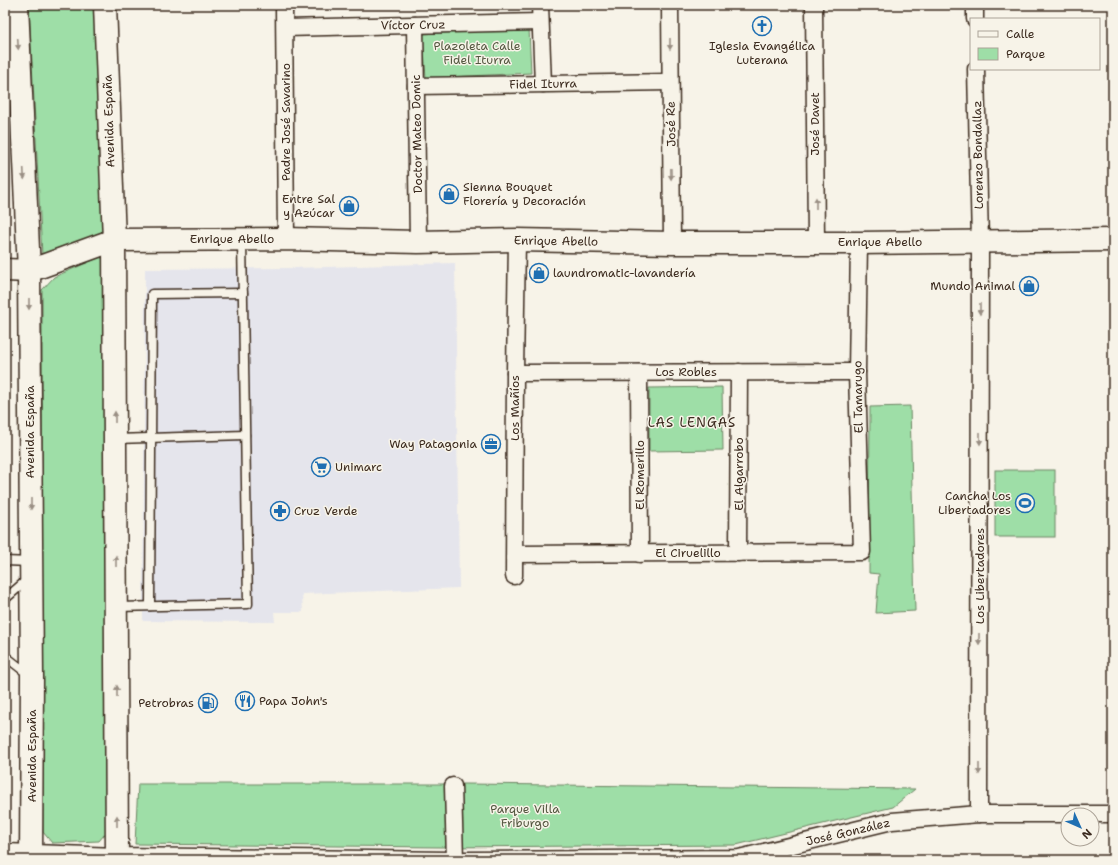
<svg xmlns="http://www.w3.org/2000/svg" width="1118" height="865" font-family="'Shantell Sans',sans-serif">
	<style>
		.built { fill: #e5e5ec }
		.green { fill: #9edea7; stroke: #6c8462 }
		.lines { fill: none; stroke-linecap: round; stroke-linejoin: round }
		.lane-casing { stroke: #3b2a1e; stroke-width: 11 }
		.street-casing { stroke: #3b2a1e; stroke-width: 19 }
		.secondary-casing { stroke: #3b2a1e; stroke-width: 25 }
		.lane { stroke: #f7f3e8; stroke-width: 8 }
		.street { stroke: #f7f3e8; stroke-width: 16 }
		.secondary { stroke: #f7f3e8; stroke-width: 22 }
		.oneway { fill: #998e83 }
		.labels { text-anchor: middle; dominant-baseline: central; stroke-width: 3; stroke-linejoin: round; paint-order: stroke }
		.street-label { font-size: 12px; fill: #3b2a1e; stroke: #f7f3e8 }
		.park-label { font-size: 12px; fill: #545740; stroke: #f7f3e8 }
		.poi-label { font-size: 12px; fill: #3b2a1e; stroke: #f7f3e8; text-anchor: start }
		.neighbourhood-label { font-size: 13px; letter-spacing: 1px; fill: #3b2a1e; stroke: #f7f3e8 }
	</style>
	<rect width="100%" height="100%" fill="#f7f3e8"/>
	<filter id="ink" filterUnits="userSpaceOnUse"><feTurbulence type="fractalNoise" baseFrequency=".025" numOctaves="2"/><feDisplacementMap in="SourceGraphic" scale="8" xChannelSelector="R" yChannelSelector="G"/><feConvolveMatrix kernelMatrix="1 2 1 2 8 2 1 2 1" color-interpolation-filters="sRGB"/></filter>
	<g filter="url(#ink)">
		<!-- built -->
		<path class="built" d="M455 263 459 588 302 594 303 612H274L275 622 143 621 145 269 294 268Z"/>
		<!-- green -->
		<g class="green">
			<path d="M29 5H95L106 233 42 255Z"/>
			<path d="M529 28 531 73 426 78 423 34Z"/>
			<path d="M100 257 108 262 109 829 99 841 52 843 43 832 42 290 54 277Z"/>
			<path d="M722 387 723 450 649 451V388Z"/>
			<path d="M910 406 915 611 876 613 879 574 869 573 870 407Z"/>
			<rect x="995" y="470" width="60" height="67"/>
			<path d="M138 784H467L915 789 893 807 736 845 440 847 135 844Z"/>
		</g>
		<g class="lines">
			<!-- lane casing -->
			<g class="lane-casing">
				<g id="lane">
					<path d="M116 439 245 435"/>
					<path d="M5 561 30 562"/>
					<path d="M5 599 28 579"/>
					<path d="M150 606 152 294 243 293"/>
					<path d="M117 607 248 604 242 241"/>
					<path d="M5 656 28 674"/>
				</g>
			</g>
			<!-- street casing -->
			<g class="street-casing">
				<g id="street">
					<path d="M284 5 286 239"/>
					<path d="M540 5 543 84"/>
					<path d="M670 5 672 243"/>
					<path d="M814 5 816 242"/>
					<path d="M975 5V19"/>
					<path d="M415 25 418 242"/>
					<path d="M285 28 540 22"/>
					<path d="M976 69 980 242 979 814"/>
					<path d="M416 86 670 82"/>
					<path d="M515 373 857 372"/>
					<path d="M639 373 640 554"/>
					<path d="M738 553 739 372"/>
					<path d="M515 554 862 552 857 372 859 243"/>
					<path d="M514 576 515 373 517 240"/>
					<path d="M453 786 455 860"/>
					<path d="M5 852 117 856 450 860"/>
					<path d="M465 860 739 858 892 821 979 814H1113"/>
				</g>
			</g>
			<!-- secondary casing -->
			<g class="secondary-casing">
				<g id="secondary">
					<path d="M17 5 29 271 32 676 31 860"/>
					<path d="M105 5 114 240 117 860"/>
					<path d="M5 270 29 271 114 240 286 239 418 242 517 240 672 243H859L1113 240"/>
				</g>
			</g>
			<!-- lane -->
			<use href="#lane" class="lane"/>
			<!-- street -->
			<use href="#street" class="street"/>
			<!-- secondary -->
			<use href="#secondary" class="secondary"/>
		</g>
		<!-- one-way arrows -->
		<defs><path id="oneway-solid" d="M-6-.8H1V-3.2L6.5 0L1 3.2V.8H-6Z"/></defs>
		<g class="oneway">
			<use href="#oneway-solid" transform="translate(18 44) rotate(87)"/>
			<use href="#oneway-solid" transform="translate(670 44) rotate(90)"/>
			<use href="#oneway-solid" transform="translate(24 174) rotate(87)"/>
			<use href="#oneway-solid" transform="translate(671 174) rotate(89)"/>
			<use href="#oneway-solid" transform="translate(816 203) rotate(-90)"/>
			<use href="#oneway-solid" transform="translate(29 304) rotate(90)"/>
			<use href="#oneway-solid" transform="translate(980 309) rotate(90)"/>
			<use href="#oneway-solid" transform="translate(115 417) rotate(-90)"/>
			<use href="#oneway-solid" transform="translate(980 439) rotate(90)"/>
			<use href="#oneway-solid" transform="translate(31 504) rotate(90)"/>
			<use href="#oneway-solid" transform="translate(116 561) rotate(-90)"/>
			<use href="#oneway-solid" transform="translate(979 639) rotate(90)"/>
			<use href="#oneway-solid" transform="translate(117 691) rotate(-90)"/>
			<use href="#oneway-solid" transform="translate(979 769) rotate(90)"/>
			<use href="#oneway-solid" transform="translate(117 821) rotate(-90)"/>
		</g>
	</g>
	<!-- icons -->
	<defs>
		<g id="church-ring" transform="scale(1)"><circle r="9.5" fill="#f7f3e8" stroke="#1f6fb2" stroke-width="1.5"/><path d="M-1.2-6h2.4v3.5h3.3v2.4h-3.3V6h-2.4V-.1h-3.3v-2.4h3.3Z" fill="#1f6fb2"/></g>
		<g id="shop-ring" transform="scale(1)"><circle r="9.5" fill="#f7f3e8" stroke="#1f6fb2" stroke-width="1.5"/><path d="M-5-2.5h2.3a2.7 3.5 0 0 1 5.4 0H5L5.5 6h-11ZM-1.5-2.5h3a1.5 2.3 0 0 0-3 0Z" fill="#1f6fb2"/></g>
		<g id="office-ring" transform="scale(1)"><circle r="9.5" fill="#f7f3e8" stroke="#1f6fb2" stroke-width="1.5"/><path d="M-6-3h4V-5.5h4V-3h4V5H-6ZM-1-4.5V-3h2v-1.5ZM-6 0V1H6V0Z" fill="#1f6fb2"/></g>
		<g id="supermarket-ring" transform="scale(1)"><circle r="9.5" fill="#f7f3e8" stroke="#1f6fb2" stroke-width="1.5"/><path d="M-6-5.5h2.5l.6 2H6L4.5 2H-2.5L-4.4-4H-6ZM-1.5 3.2a1.3 1.3 0 1 0 .1 0ZM3 3.2a1.3 1.3 0 1 0 .1 0Z" fill="#1f6fb2"/></g>
		<g id="stadium-ring" transform="scale(1)"><circle r="9.5" fill="#f7f3e8" stroke="#1f6fb2" stroke-width="1.5"/><path d="M0-5a6.5 5 0 1 0 0 10a6.5 5 0 1 0 0-10ZM-3.5-1.8h7v3.6h-7Z" fill="#1f6fb2"/></g>
		<g id="pharmacy-ring" transform="scale(1)"><circle r="9.5" fill="#f7f3e8" stroke="#1f6fb2" stroke-width="1.5"/><path d="M-2-6h4v4h4v4h-4v4h-4v-4h-4v-4h4Z" fill="#1f6fb2"/></g>
		<g id="restaurant-ring" transform="scale(1)"><circle r="9.5" fill="#f7f3e8" stroke="#1f6fb2" stroke-width="1.5"/><path d="M-5-6h1v4h1v-4h1v4h1v-4h1v5L-1.5 .5V6h-2V.5L-5-1ZM5-6V6H3V1.5H1.5Q1.5-4 5-6Z" fill="#1f6fb2"/></g>
		<g id="fuel-ring" transform="scale(1)"><circle r="9.5" fill="#f7f3e8" stroke="#1f6fb2" stroke-width="1.5"/><path d="M-5.5-6h7V0h2V4h1.3V-2.5L3-4.5l.8-.8L6-3V5H2.5V1h-1V6h-7ZM-4.2-4.7v3.2H.2V-4.7Z" fill="#1f6fb2"/></g>
	</defs>
	<g fill-rule="evenodd">
		<use href="#church-ring" x="762" y="26"/>
		<use href="#shop-ring" x="449" y="194"/>
		<use href="#shop-ring" x="349" y="206"/>
		<use href="#shop-ring" x="539" y="273"/>
		<use href="#shop-ring" x="1029" y="286"/>
		<use href="#office-ring" x="491" y="444"/>
		<use href="#supermarket-ring" x="321" y="467"/>
		<use href="#stadium-ring" x="1025" y="503"/>
		<use href="#pharmacy-ring" x="280" y="511"/>
		<use href="#restaurant-ring" x="245" y="701"/>
		<use href="#fuel-ring" x="208" y="703"/>
	</g>
	<g class="labels">
		<!-- street labels -->
		<g class="street-label">
			<text transform="translate(413 25) rotate(-1)">Víctor Cruz</text>
			<text transform="translate(543 84) rotate(-1)">Fidel Iturra</text>
			<text transform="translate(109 121) rotate(-92)">Avenida España</text>
			<text transform="translate(286 122) rotate(-90)">Padre José Savarino</text>
			<text transform="translate(671 124) rotate(-91)">José Re</text>
			<text transform="translate(815 124) rotate(-90)">José Davet</text>
			<text transform="translate(417 134) rotate(-91)">Doctor Mateo Domic</text>
			<text transform="translate(978 155) rotate(-91)">Lorenzo Bondallaz</text>
			<text x="232" y="239">Enrique Abello</text>
			<text transform="translate(556 241) rotate(1)">Enrique Abello</text>
			<text x="880" y="242">Enrique Abello</text>
			<text x="686" y="372">Los Robles</text>
			<text transform="translate(858 397) rotate(-91)">El Tamarugo</text>
			<text transform="translate(515 408) rotate(-90)">Los Mañíos</text>
			<text transform="translate(30 432) rotate(-90)">Avenida España</text>
			<text transform="translate(739 474) rotate(-90)">El Algarrobo</text>
			<text transform="translate(640 475) rotate(-90)">El Romerillo</text>
			<text x="688" y="553">El Ciruelillo</text>
			<text transform="translate(980 576) rotate(-90)">Los Libertadores</text>
			<text transform="translate(32 756) rotate(-90)">Avenida España</text>
			<text transform="translate(848 832) rotate(-13)">José González</text>
		</g>
		<!-- park labels -->
		<g class="park-label">
			<text x="477" y="46">Plazoleta Calle<tspan x="477" dy="14">Fidel Iturra</tspan></text>
			<text x="525" y="809">Parque Villa<tspan x="525" dy="14">Friburgo</tspan></text>
		</g>
		<!-- poi labels -->
		<g class="poi-label">
			<text x="762" y="46" text-anchor="middle">Iglesia Evangélica<tspan x="762" dy="14">Luterana</tspan></text>
			<text x="463" y="187">Sienna Bouquet<tspan x="463" dy="14">Florería y Decoración</tspan></text>
			<text x="335" y="199" text-anchor="end">Entre Sal<tspan x="335" dy="14">y Azúcar</tspan></text>
			<text x="553" y="273">laundromatic-lavandería</text>
			<text x="1015" y="286" text-anchor="end">Mundo Animal</text>
			<text x="477" y="444" text-anchor="end">Way Patagonia</text>
			<text x="335" y="467">Unimarc</text>
			<text x="1011" y="496" text-anchor="end">Cancha Los<tspan x="1011" dy="14">Libertadores</tspan></text>
			<text x="294" y="511">Cruz Verde</text>
			<text x="259" y="701">Papa John's</text>
			<text x="194" y="703" text-anchor="end">Petrobras</text>
		</g>
		<!-- neighbourhood labels -->
		<g class="neighbourhood-label">
			<text x="692" y="422">LAS LENGAS</text>
		</g>
	</g>
	<!-- margin -->
	<rect width="1118" height="865" fill="none" stroke="#f7f3e8" stroke-width="20"/>
	<rect x="10" y="10" width="1098" height="845" fill="none" stroke="#3b2a1e" stroke-width="1.5" filter="url(#ink)"/>
	<!-- legend -->
	<rect x="970" y="18" width="130" height="52" fill="#f7f3e8" stroke="#aca397"/>
	<rect x="978" y="31" width="20" height="6" fill="#f7f3e8" stroke="#aca397"/>
	<text x="1006" y="38" font-size="12" fill="#3b2a1e">Calle</text>
	<rect x="978" y="48" width="20" height="12" fill="#9edea7" stroke="#aca397"/>
	<text x="1006" y="58" font-size="12" fill="#3b2a1e">Parque</text>
	<!-- north arrow -->
	<g transform="translate(1080 827) rotate(135)"><circle r="19" fill="#f7f3e8" stroke="#aca397"/>
	<path d="M0-3L7 15L0 10L-7 15Z" fill="#1f6fb2"/>
	<text y="-6" font-size="11" font-weight="bold" text-anchor="middle" fill="#3b2a1e">N</text>
	</g>
</svg>
